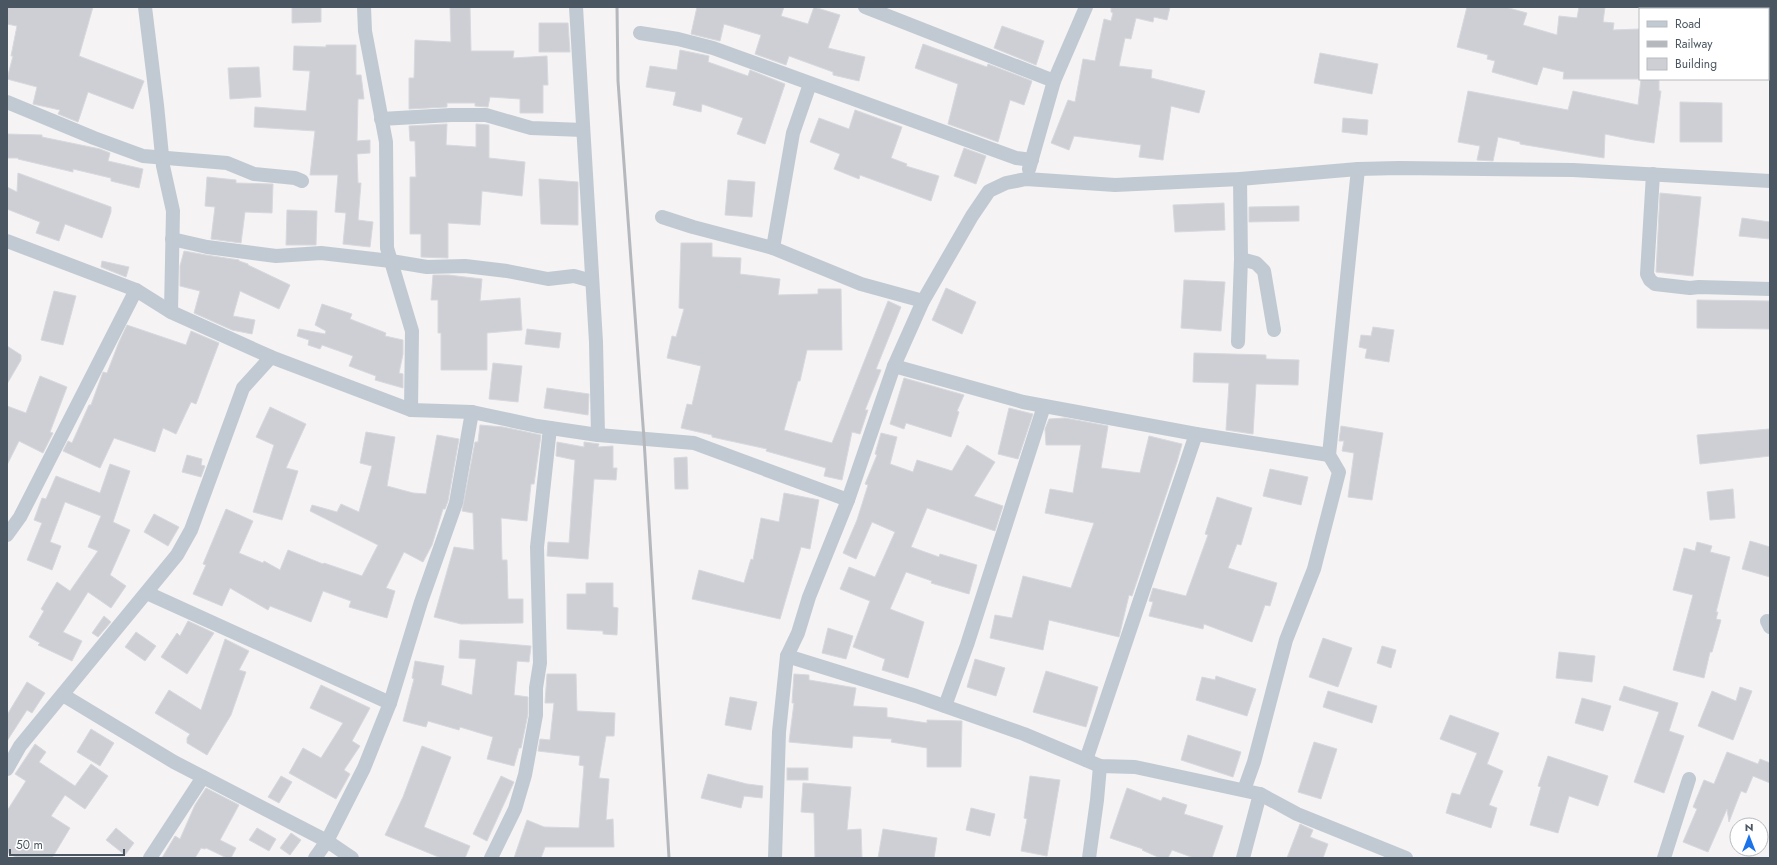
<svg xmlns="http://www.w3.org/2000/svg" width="1777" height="865" font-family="Jost,sans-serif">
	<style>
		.building { fill: #cdcfd5; stroke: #d7d9de }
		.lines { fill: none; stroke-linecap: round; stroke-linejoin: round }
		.minor { stroke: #c1cad2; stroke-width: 14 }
		.rail { stroke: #b5b8bd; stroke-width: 3 }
	</style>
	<rect width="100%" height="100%" fill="#f5f3f3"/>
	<!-- building -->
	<g class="building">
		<path d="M7 7H93L79 56 144 81 133 109 88 92 78 122 58 114 60 110 33 104 37 87 7 79 13 56H11L17 26 7 24Z"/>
		<path d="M292 7H321V22L292 23Z"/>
		<path d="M450 7H470L471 51H514L513 58 547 56 548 85H543V113H520V99L490 97 488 107 475 106V103H447V107L409 109V78H414L415 40 451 42Z"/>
		<path d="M697 7H784L781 16 808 24 814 7 840 15 828 48 865 57 859 81 833 75V72L789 56 786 65 755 54 761 35 724 24 720 41 691 34Z"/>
		<path d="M1111 7H1170L1167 20 1154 17 1153 22 1136 18 1131 39 1125 38 1119 66 1152 70 1151 78 1205 91 1199 113 1171 106 1163 160 1139 157 1141 145 1074 136 1069 150 1051 143 1068 100 1075 102 1083 59 1095 61 1104 19 1111 21 1113 13 1111 12Z"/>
		<path d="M1467 7H1505L1527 13 1523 25 1557 35 1559 16 1577 18 1579 7H1605L1603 22 1614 23 1613 30 1640 29V79H1563L1564 72 1543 67 1537 85 1492 72 1495 61 1487 59 1488 55 1457 47Z"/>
		<path d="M539 23H568L570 52H539Z"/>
		<path d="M1002 26 1044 41 1036 65 994 48Z"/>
		<path d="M923 44 987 67 988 64 1032 81 1024 105 1010 100 998 142 948 124 958 84 915 68Z"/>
		<path d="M326 45H356V75H361L364 99H358L357 141 370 140V153L357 154 358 183H361L358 220 373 222 370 247 343 244 346 213 335 212 338 175H310L315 131 254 127 255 107 306 111 310 71 293 70 294 46 326 47Z"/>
		<path d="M680 50 709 56 708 62 748 76 750 70 785 84 765 144 737 134 743 118 702 104 701 112 673 105 676 92 646 87 650 66 677 70Z"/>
		<path d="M1320 53 1378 64 1372 94 1314 83Z"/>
		<path d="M259 67 261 97 230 99 228 68Z"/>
		<path d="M1641 79H1659V91H1661L1654 143 1634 140 1605 134 1604 158 1520 144V142L1498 137 1493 161 1477 160 1480 146 1458 142 1468 91 1568 110 1573 91 1638 105Z"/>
		<path d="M1680 102 1722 103V142H1680Z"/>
		<path d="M855 110 902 127 891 158 907 164 906 166 939 176 931 201 860 175 859 179 834 169 840 154 810 142 819 118 849 129Z"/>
		<path d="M1343 118 1368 120 1367 135 1342 132Z"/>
		<path d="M447 124 446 145 476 147V124L489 125V158L525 162 522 196 482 191 480 225 448 223V258L421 257V234H410V177H416L415 141H410L409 126Z"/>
		<path d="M7 134 42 135V137L100 149 110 153 108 161 143 169 139 188 111 181V178L73 169V172L18 159V158H7Z"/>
		<path d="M964 148 986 156 976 184 954 176Z"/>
		<path d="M18 173 111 207V212L102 238 65 224 59 241 36 233 40 222 7 209V187L17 192Z"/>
		<path d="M207 177 236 180V183L273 184 272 213 245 212 241 243 211 239 215 207 205 206Z"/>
		<path d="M539 179 578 182V225L541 224Z"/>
		<path d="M728 180 755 182 752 217 725 215Z"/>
		<path d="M1660 193 1701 197 1693 276 1656 272Z"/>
		<path d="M1224 203 1225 230 1175 232 1173 205Z"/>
		<path d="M1299 206V221L1249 222V207Z"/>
		<path d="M287 210 317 211 316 245H286Z"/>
		<path d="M1742 218 1770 222V239L1739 236Z"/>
		<path d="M681 243H712V257L741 258 740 274 780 279 778 295 818 294V289H841L842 350H807L800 381H798L784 430 832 443 888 301 901 307 876 369 881 370 865 410H868L860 434 852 432 842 480 824 476 826 468 766 451 767 449 712 437V435L681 428 687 404 692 405 701 366 667 358 672 336 676 337 684 309 679 308Z"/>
		<path d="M184 251 206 255 239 260V261L248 264V265L290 285 279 309 240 291 233 316 255 320 252 334 232 330 194 313 200 291 180 286V266Z"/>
		<path d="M102 261 129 267 126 277 101 267Z"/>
		<path d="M433 275H448L482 279 480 301 520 298 522 330 487 333V370H441V333H438V300H431Z"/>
		<path d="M1184 280 1225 282 1221 331 1181 328Z"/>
		<path d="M946 288 976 302 962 334 932 320Z"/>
		<path d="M54 291 76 296 63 345 41 340Z"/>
		<path d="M1697 300 1770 301V329L1697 328Z"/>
		<path d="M322 304 352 314 350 319 386 333 385 336 403 340V354L399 373 403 374V388L375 380 376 376 349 366 353 356 322 345 320 349 308 345 309 340 297 336 299 329 325 334 326 331 315 325Z"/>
		<path d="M127 325 186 345 191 331 219 343 196 404 191 402 176 434 163 428 155 452 114 438 100 468 63 451 68 441 72 443 89 405H91L103 372 107 373 119 342Z"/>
		<path d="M1373 327 1394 330 1389 362 1365 358 1367 349 1359 347 1361 335 1371 336Z"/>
		<path d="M527 329 561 333 559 348 525 344Z"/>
		<path d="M7 346 21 355V360L7 384Z"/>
		<path d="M1194 353 1266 355V359L1299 360 1298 385 1256 384 1253 434 1226 430 1229 383 1193 382Z"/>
		<path d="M493 363 522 366 518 402 489 399Z"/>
		<path d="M40 376 67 387 50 432 53 433 43 453 19 441 7 465V406L26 413Z"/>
		<path d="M904 378 964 395 957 411 959 412 951 437 906 423 904 429 890 424Z"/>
		<path d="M547 388 589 394 588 415 544 408Z"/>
		<path d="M270 407 306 424 286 468 298 471 282 520 253 512 274 445 256 437Z"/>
		<path d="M1009 408 1033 414 1018 459 998 454Z"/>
		<path d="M1065 418 1108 426 1101 468 1140 473 1149 436 1182 444 1177 462 1132 596 1129 595 1119 637 1049 620 1043 650 990 638 995 615 1012 618 1023 576 1071 588 1094 523 1045 513 1050 489 1073 493 1081 445H1046L1045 429 1049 419Z"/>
		<path d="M480 425 503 427 541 435 534 484H531L527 521 501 518 502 560H507L508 599H523V623L461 624 434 617 454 547 474 550 473 513 462 511 475 442H478Z"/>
		<path d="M1341 426 1383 433 1372 500 1348 497 1354 453 1342 451 1344 441H1339Z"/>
		<path d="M1770 429V456L1700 464 1697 435Z"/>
		<path d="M366 432 395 437 387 486 413 493 426 494 437 435 459 439 448 501 445 509H443L432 545 423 562 404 552 386 588 395 591 387 618 349 607 351 601 323 591 311 622 270 606 268 610 230 588 222 606 193 594 206 565 203 564 226 509 253 521 239 553 263 563 264 561 280 570 288 550 323 564 324 563 362 576 378 545 310 511 312 505 337 512 341 504 359 512 372 466 360 463Z"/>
		<path d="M881 433 897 437 890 464 913 472 917 460 952 471 967 445 995 462 974 496 1003 506 995 531 927 508 911 547 939 557 940 554 977 565 969 594 931 583 932 581 906 572 890 609 924 622 908 678 882 670 885 659 853 647 870 601 840 589 849 567 875 577 895 532 872 522 856 559 843 553 857 520 868 485 865 484 877 455 875 454Z"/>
		<path d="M557 442 584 447V442L599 444 598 447 613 446V468H617L616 480 594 479 588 559 547 556 548 542 569 543 575 460 556 456Z"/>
		<path d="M187 455 202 459 201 465 205 466 201 477 182 472Z"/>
		<path d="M687 457 688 489H675L674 458Z"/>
		<path d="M110 464 130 471 113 522 130 530 110 575 126 586 111 608 88 592 63 632 82 641 72 661 38 645 40 643 29 637 44 611 41 609 57 582 70 591 98 551 88 547 101 516 65 502 50 542 61 546 52 570 27 560 42 523 34 520 42 498 46 499 56 476 100 493Z"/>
		<path d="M1270 469 1308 477 1301 505 1263 496Z"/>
		<path d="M1733 489 1735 518 1710 520 1707 492Z"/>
		<path d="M784 493 819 500 810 549 801 547 780 619 692 599 699 570 744 583 751 559 753 560 761 518 779 522Z"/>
		<path d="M1217 497 1252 508 1241 545 1237 544 1228 568 1277 583 1270 606 1265 605 1252 642 1204 624 1203 629 1149 616 1153 602 1149 601 1153 588 1186 596 1208 535 1205 534Z"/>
		<path d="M154 514 179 527 168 546 144 532Z"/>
		<path d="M1750 541 1770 547V577L1742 569Z"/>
		<path d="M1697 542 1712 546 1710 552 1730 557 1716 612H1718L1716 619 1721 620 1712 652H1710L1704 678 1673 670 1693 595 1673 590 1684 548 1695 551Z"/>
		<path d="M586 583H613V607L618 608 617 635 603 634V631L567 629V594H586Z"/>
		<path d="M104 616 111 622 98 637 92 633Z"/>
		<path d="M188 621 214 633 187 674 161 657 177 633 180 636Z"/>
		<path d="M828 628 853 636 846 659 822 653Z"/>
		<path d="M136 632 156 646 145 661 125 647Z"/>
		<path d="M1323 638 1352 648 1338 687 1309 677Z"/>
		<path d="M225 639 249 651 239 670 246 672 231 715 207 755 187 743V738L190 734 155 713 169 690 201 710Z"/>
		<path d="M460 640 531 646 529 662 517 661 514 695 528 697V714L521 748H519L514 766 487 759 493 737 460 727 459 730 428 721 426 727 403 721 414 679 412 678 415 661 444 666 441 685 472 695 476 659 459 658Z"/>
		<path d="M1382 646 1396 650 1391 668 1377 663Z"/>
		<path d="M1559 652 1595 656 1592 682 1556 678Z"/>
		<path d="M975 659 1005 668 996 696 967 687Z"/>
		<path d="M1046 671 1098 687 1086 727 1033 712Z"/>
		<path d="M547 674H576L577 711 615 713 614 736H606L599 778 609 779 606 820 613 819 614 847H545L541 858H514L527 820 544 827 579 828 584 766 579 765 580 756 538 751 540 739 550 740 554 703H545Z"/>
		<path d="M794 674 809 675V680L856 688 853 706 887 708V717L927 723V720L962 721 961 767H927V748L891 742 892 739 853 736 852 748 789 742 794 703H792Z"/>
		<path d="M1216 676 1256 689 1247 716 1196 700 1202 677 1215 680Z"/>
		<path d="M27 682 45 693 32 713 27 710 7 741V715Z"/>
		<path d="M321 685 370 708 352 741 360 746 344 770 350 774 336 799 289 773 303 748 321 758 343 723 310 708Z"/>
		<path d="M1624 686 1678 703 1669 731 1684 736 1664 793 1634 782 1659 712 1619 700Z"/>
		<path d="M1740 687 1752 691 1733 740 1698 726 1712 691 1736 701Z"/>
		<path d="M1328 691 1377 706 1372 723 1323 707Z"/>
		<path d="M730 697 757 702 751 730 725 725Z"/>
		<path d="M1582 698 1611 706 1603 731 1575 723Z"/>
		<path d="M1450 715 1499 733 1487 764 1503 771 1489 805 1497 808 1491 828 1446 813 1452 793 1460 795 1477 753 1440 739Z"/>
		<path d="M91 729 114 743 100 766 77 752Z"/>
		<path d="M1188 735 1241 752 1233 777 1181 760Z"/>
		<path d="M1314 742 1337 749 1321 799 1298 792Z"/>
		<path d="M35 744 46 752 39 762 75 786 91 764 108 776 85 809 65 795 51 816 70 828 52 858H17L7 852V811L26 781 15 774Z"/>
		<path d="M422 746 451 757 424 827 470 846 465 858H441L385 835 403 797Z"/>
		<path d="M1727 752 1758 764 1760 759 1770 763V783L1753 776 1746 793 1741 791 1729 822 1727 809 1708 852 1683 842 1697 809 1693 807 1704 780 1714 784Z"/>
		<path d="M1548 756 1608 776 1598 806 1569 796 1558 833 1530 825 1541 787 1538 786Z"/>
		<rect x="787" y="768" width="21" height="12"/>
		<path d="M708 774 747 784 763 786 762 798 744 796 741 808 701 798Z"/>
		<path d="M281 776 292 782 279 803 268 797Z"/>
		<path d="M501 776 514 782 487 841 473 834Z"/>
		<path d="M1030 776 1060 780 1047 856 1021 851 1027 819 1024 818Z"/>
		<path d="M803 783 851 787 847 830 861 829 862 858H815L814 813 801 812Z"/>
		<path d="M206 788 239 805 220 840 236 848 231 858H227L206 848 205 849 201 848 195 858H162L175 836 180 839 195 805Z"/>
		<path d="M1127 788 1161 801 1163 797 1187 805 1184 814 1223 826 1212 858H1194L1172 850 1168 858H1160L1142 850 1143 849 1110 838Z"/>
		<path d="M971 808 995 814 990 836 966 830Z"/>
		<path d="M1300 824 1313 830 1310 837 1328 844 1323 858H1287Z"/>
		<path d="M116 828 134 843 125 855 106 840Z"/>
		<path d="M257 828 276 839 269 851 249 840Z"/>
		<path d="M883 829 937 838 934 858H878Z"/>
		<path d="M291 833 301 840 290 855 280 848Z"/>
	</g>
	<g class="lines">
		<!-- minor -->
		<g class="minor">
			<path d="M145 7 157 105 163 166 173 211 171 312"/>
			<path d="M364 7 365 31 386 142 387 248 412 331 411 410"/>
			<path d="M576 7 596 342 598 435"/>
			<path d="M865 7 1054 81"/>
			<path d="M1705 7 1723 9"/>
			<path d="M1768 13H1770"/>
			<path d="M640 33 678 39 713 48 1016 158 1032 160"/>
			<path d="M7 102 94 138 143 156 227 163 254 174 295 178 302 181"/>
			<path d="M381 119 451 115H486L531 128 583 130"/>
			<path d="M1029 169 1054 81 1086 7"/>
			<path d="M1653 174 1647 274 1650 280 1655 284 1690 288 1699 287 1770 289"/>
			<path d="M662 217 693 227 773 248 861 284 923 301"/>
			<path d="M172 239 207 247 276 256 321 253 391 261 427 267 465 266 507 271 548 279 574 276 592 281"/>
			<path d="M7 241 136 290 171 312 271 357 411 410 472 412 537 426 598 435 694 443 848 500"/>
			<path d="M773 248 793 133 810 84"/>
			<path d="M1241 259 1256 263 1264 271 1274 330"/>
			<path d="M1238 342 1241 259 1240 179"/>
			<path d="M894 366 1023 402 1196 434 1329 455"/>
			<path d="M7 535 20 517 136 290"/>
			<path d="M147 593 390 703"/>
			<path d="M1767 621 1770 627"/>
			<path d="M787 656 916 696 1024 734 1100 766 1135 767 1260 794 1297 814 1406 858"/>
			<path d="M63 695 174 762 327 841 352 858"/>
			<path d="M945 706 967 645 1044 406"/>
			<path d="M1086 760 1196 434"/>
			<path d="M7 769 20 746 177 555 191 530 243 388 271 357"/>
			<path d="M1244 790 1254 762 1286 640 1314 569 1339 472 1329 455 1358 169"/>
			<path d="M150 858 203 777"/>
			<path d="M315 858 327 841 364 768 390 703 421 602 456 503 472 412"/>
			<path d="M491 858 515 809 525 775 536 715V688L540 663 537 547 550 428"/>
			<path d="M775 858 779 732 787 656 798 633 809 597 848 500 894 366 923 301 972 216 989 191 1006 183 1026 179 1115 185 1240 179 1358 169 1399 168 1573 170 1770 181"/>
			<path d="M1089 858 1097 800 1100 766"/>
			<path d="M1243 858 1260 794"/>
			<path d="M1664 858 1689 779"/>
		</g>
		<!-- rail -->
		<path class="rail" d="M617 7 618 81 644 439 669 858"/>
	</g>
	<!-- border -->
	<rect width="1777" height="865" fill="none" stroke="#4a5661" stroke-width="16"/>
	<!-- legend -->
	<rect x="1639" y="8" width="130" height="72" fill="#ffffff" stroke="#b7bbc0"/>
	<rect x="1647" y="21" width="20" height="6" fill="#c1cad2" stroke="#b7bbc0"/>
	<text x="1675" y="28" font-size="12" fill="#4a5661">Road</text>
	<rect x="1647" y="41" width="20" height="6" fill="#b5b8bd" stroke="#b7bbc0"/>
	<text x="1675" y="48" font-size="12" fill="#4a5661">Railway</text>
	<rect x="1647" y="58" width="20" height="12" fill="#cdcfd5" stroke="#b7bbc0"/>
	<text x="1675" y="68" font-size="12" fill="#4a5661">Building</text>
	<!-- north arrow -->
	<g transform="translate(1749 837)"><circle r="19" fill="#ffffff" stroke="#b7bbc0"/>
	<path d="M0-3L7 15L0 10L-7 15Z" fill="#1a73e8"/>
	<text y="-6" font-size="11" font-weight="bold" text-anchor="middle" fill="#4a5661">N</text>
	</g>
	<!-- scale -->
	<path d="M10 849v6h114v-6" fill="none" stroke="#4a5661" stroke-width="2"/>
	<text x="16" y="849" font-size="12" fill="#4a5661" stroke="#ffffff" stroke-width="3" paint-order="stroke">50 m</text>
</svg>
